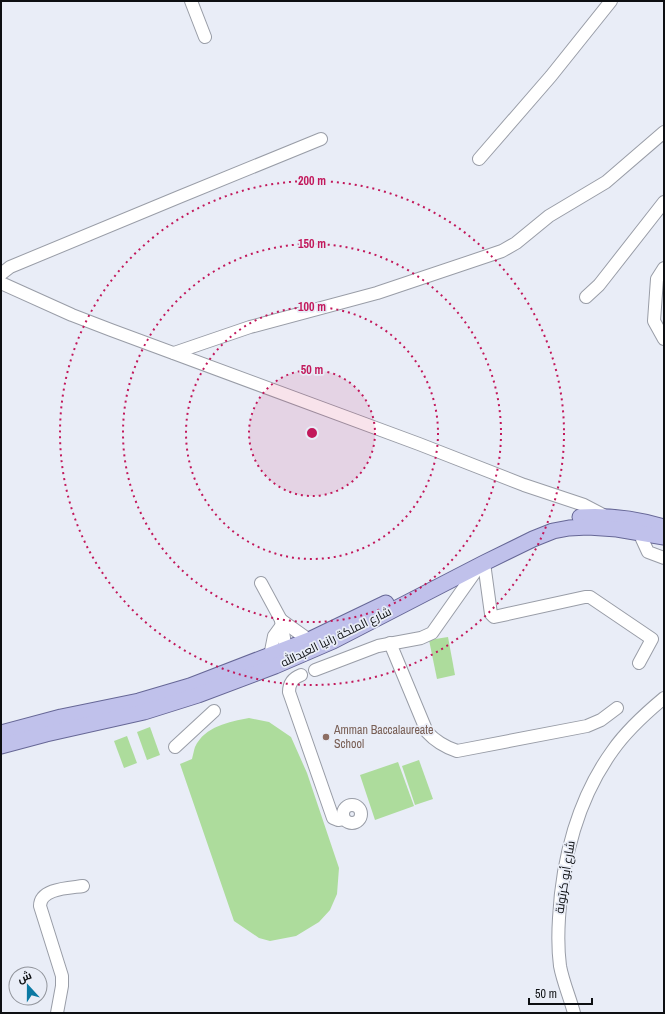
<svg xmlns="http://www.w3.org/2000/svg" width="665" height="1014" font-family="'Archivo Narrow',Cairo,sans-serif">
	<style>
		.green { fill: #addc9c }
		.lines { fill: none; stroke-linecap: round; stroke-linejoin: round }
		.minor-casing { stroke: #999da7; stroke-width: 14 }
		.major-casing { stroke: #666796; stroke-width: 17 }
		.minor { stroke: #fff; stroke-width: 12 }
		.major { stroke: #c0c1eb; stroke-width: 15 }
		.ring { fill: none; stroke: #c2185b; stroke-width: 2; stroke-dasharray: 2 4 }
		.education-dot { fill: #8d6e63; stroke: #e9edf7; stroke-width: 1.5 }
		.labels { text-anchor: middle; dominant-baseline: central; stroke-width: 3.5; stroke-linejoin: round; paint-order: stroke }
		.street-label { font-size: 12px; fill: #0d0f12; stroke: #e9edf7 }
		.education-label { font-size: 12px; fill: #785e54; stroke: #e9edf7; text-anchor: start }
		.centre { fill: #c2185b; stroke: #e9edf7; stroke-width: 2 }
		.ring-label { font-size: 12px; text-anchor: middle; font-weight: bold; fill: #c2185b; stroke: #e9edf7; stroke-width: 3.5; stroke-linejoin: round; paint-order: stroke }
	</style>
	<rect width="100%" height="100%" fill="#e9edf7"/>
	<!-- green -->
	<g class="green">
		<path d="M448 637 455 675 437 679 429 640Z"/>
		<path d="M249 718 269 722 291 737 307 773 339 868 337 894 330 910 319 922 296 936 270 941 259 938 234 921 180 764 192 759C193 755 194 750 195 747 205 726 229 722 249 718Z"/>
		<path d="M150 727 160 755 147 760 137 732Z"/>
		<path d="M127 736 137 763 124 768 114 741Z"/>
		<path d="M419 760 433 799 415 805 402 766Z"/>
		<path d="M398 762 414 806 375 820 360 775Z"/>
	</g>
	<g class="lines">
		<!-- minor casing -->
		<g class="minor-casing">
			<g id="minor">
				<path d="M191 1 205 37"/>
				<path d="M479 159 551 76 611 1"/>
				<path d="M664 268 657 279 654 321 664 339"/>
				<path d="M1 274 10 267 179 197 321 139"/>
				<path d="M1 283 72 315 111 330 419 444 524 485 584 505 607 517"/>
				<path d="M586 297 599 285 664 202"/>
				<path d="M174 353 250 327 377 293 502 251 516 243 549 216 606 182 664 132"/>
				<path d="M642 539 648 552 664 558"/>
				<path d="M484 563 491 614 494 617 585 597H590L652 639 639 663"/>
				<path d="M261 583 281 620 286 650"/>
				<path d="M281 620 309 640"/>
				<path d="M390 643 427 732C436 742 445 747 457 751L587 726 601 720 617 708"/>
				<path d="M270 656 274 636 282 625"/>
				<path d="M315 670 378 646 421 638 432 633 480 565"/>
				<path d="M301 675C293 678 289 683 289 692L333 818 338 820 344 819"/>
				<path d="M175 747 214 711"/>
				<circle cx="352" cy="814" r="9"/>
				<path d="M57 1013 62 986V976L40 906C40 888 70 888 83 886"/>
				<path d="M574 1013C570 998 563 982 560 966 558 951 558 934 559 918 562 859 578 798 613 750 627 730 646 713 664 698"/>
			</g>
		</g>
		<!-- major casing -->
		<g class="major-casing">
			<g id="major">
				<path d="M580 517C609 515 637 519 664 527"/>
				<path d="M1 733 61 717 139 701 190 686 309 640 386 603"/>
				<path d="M1 746 46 734 144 712 198 695 275 666 333 641 484 563 533 539 553 531 569 528 588 527 617 529 664 537"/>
			</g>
		</g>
		<!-- minor -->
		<use href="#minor" class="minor"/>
		<!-- major -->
		<use href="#major" class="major"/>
	</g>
	<!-- distance rings -->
	<circle cx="312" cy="433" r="63" fill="#c2185b" fill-opacity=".12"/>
	<g class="ring">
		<circle cx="312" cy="433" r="63"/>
		<circle cx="312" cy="433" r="126"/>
		<circle cx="312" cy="433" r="189"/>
		<circle cx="312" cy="433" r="252"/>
	</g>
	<!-- markers -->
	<circle class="education-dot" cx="326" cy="737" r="4"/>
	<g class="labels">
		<!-- street labels -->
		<g class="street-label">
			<text transform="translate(336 637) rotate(-26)">شارع الملكة رانيا العبدالله</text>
			<text transform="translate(565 877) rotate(-81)">شارع أبو كرتونة</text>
		</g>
		<!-- education labels -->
		<g class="education-label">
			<text x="334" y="730">Amman Baccalaureate<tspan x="334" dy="14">School</tspan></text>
		</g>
	</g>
	<circle cx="312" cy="433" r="6" class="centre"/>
	<g class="ring-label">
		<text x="312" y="185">200 m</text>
		<text x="312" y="248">150 m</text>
		<text x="312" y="311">100 m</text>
		<text x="312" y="374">50 m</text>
	</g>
	<!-- border -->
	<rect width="665" height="1014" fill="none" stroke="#0d0f12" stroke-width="4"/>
	<!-- north arrow -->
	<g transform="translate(28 986) rotate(339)"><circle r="19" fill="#e9edf7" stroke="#91949b"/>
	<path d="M0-3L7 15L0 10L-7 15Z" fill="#0b79a3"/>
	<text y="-6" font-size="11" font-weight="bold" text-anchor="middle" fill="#0d0f12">ش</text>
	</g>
	<!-- scale -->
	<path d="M529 998v6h63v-6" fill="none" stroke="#0d0f12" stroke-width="2"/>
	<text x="535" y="998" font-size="12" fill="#0d0f12" stroke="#e9edf7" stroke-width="3" paint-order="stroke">50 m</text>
</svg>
